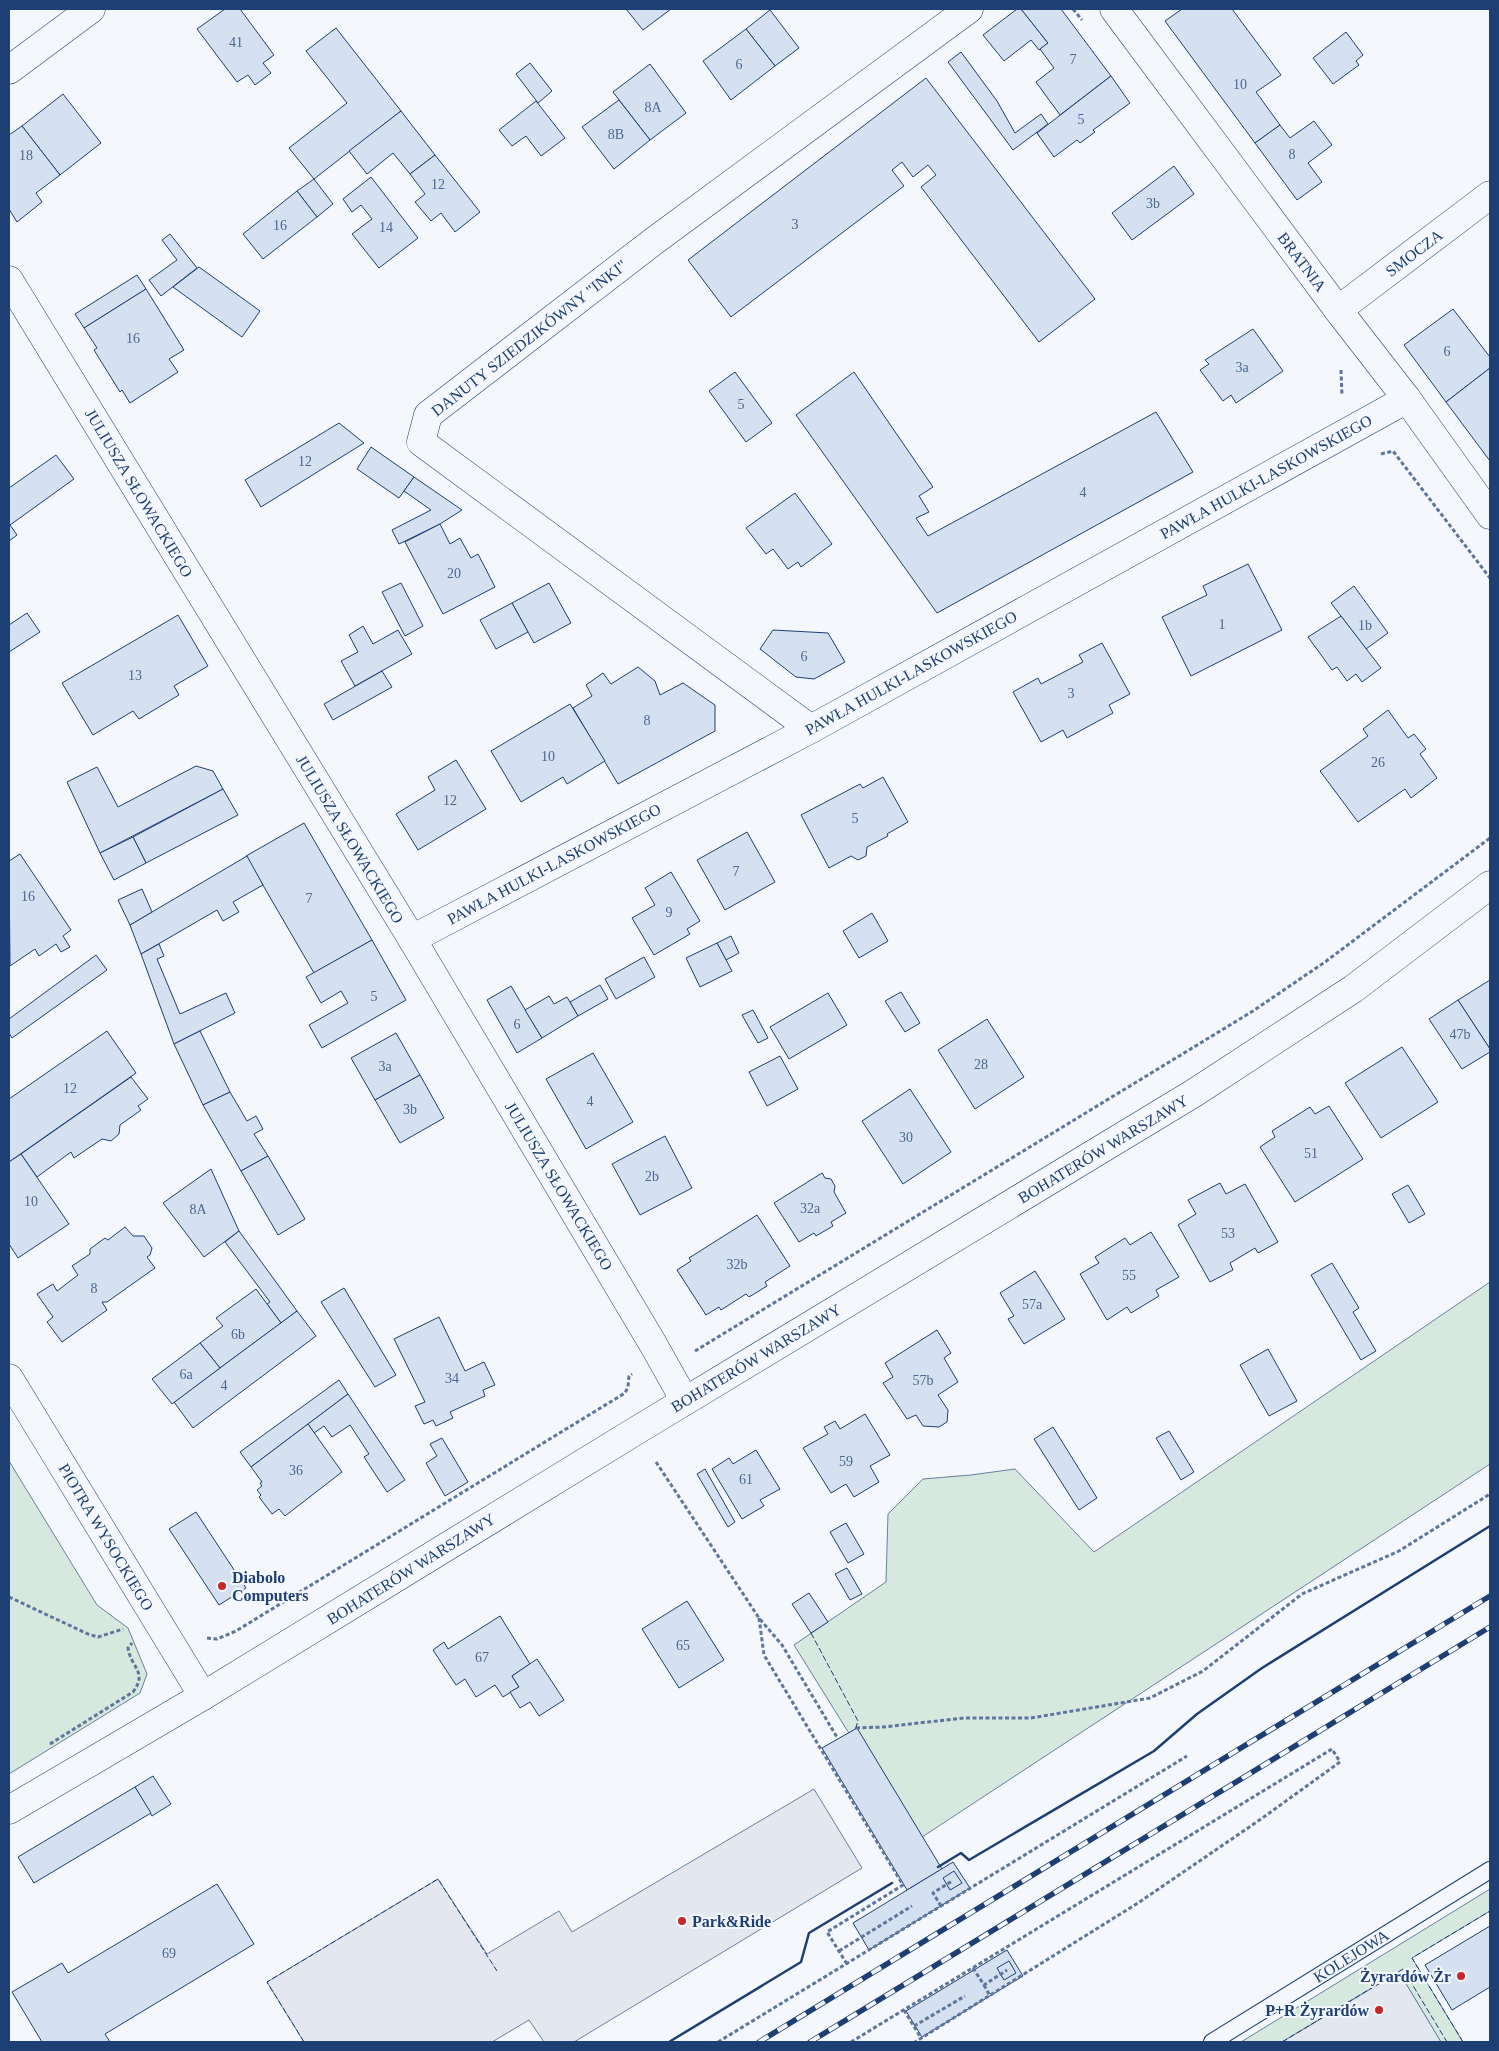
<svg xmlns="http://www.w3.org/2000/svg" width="1499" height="2051" font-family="'Times New Roman',serif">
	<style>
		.green { fill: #d7e8df; stroke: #687fa3 }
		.parking { fill: #e3e8f0; stroke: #687fa3 }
		.building { fill: #d5e0f0; stroke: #1d3f73 }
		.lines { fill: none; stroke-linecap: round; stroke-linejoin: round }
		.service-casing { stroke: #1d3f73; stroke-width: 18 }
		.minor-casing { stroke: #1d3f73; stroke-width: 29 }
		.path { stroke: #5e769c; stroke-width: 3; stroke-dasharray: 4 2.5; stroke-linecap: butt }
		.service { stroke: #f4f7fb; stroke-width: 16 }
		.minor { stroke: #f4f7fb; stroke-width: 28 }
		.rail-casing { stroke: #1d3f73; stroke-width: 5.5 }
		.rail { stroke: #f4f7fb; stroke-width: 4; stroke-dasharray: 11; stroke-linecap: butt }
		.fence { stroke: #1d3f73; stroke-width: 1; stroke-dasharray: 6 2.5; stroke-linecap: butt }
		.wall { stroke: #1d3f73; stroke-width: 2.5 }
		.poi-dot { fill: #c62828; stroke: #f4f7fb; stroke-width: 2 }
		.labels { text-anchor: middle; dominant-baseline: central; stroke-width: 4; stroke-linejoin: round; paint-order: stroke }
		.number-label { font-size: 14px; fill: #4b6792 }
		.street-label { font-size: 16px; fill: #1d3f73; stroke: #f4f7fb }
		.poi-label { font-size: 16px; font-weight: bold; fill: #1d3f73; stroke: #f4f7fb; text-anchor: start }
	</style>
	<rect width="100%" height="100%" fill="#f4f7fb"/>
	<!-- green -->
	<g class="green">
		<path d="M1490 1282V1464L916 1841 794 1645 886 1582 888 1514 923 1479 971 1475 1015 1469 1094 1552Z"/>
		<path d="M9 1461 97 1605 128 1628 147 1674 140 1693 9 1774Z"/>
		<path d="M1490 1889V1911L1412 1958 1463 2042H1441L1399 1972 1282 2042H1241Z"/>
	</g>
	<!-- parking -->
	<g class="parking">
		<path d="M814 1789 862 1868 574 2042H544L529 2020 492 2042H304L267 1982 438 1879 487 1954 559 1911 572 1932Z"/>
		<path d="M1399 1972 1441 2042H1282L1364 1993Z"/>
	</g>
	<!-- building -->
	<g class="building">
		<path d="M225 9H240L274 55 263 63 271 73 255 85 248 75 237 82 197 29Z"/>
		<path d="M626 9H671L643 30Z"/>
		<path d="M1017 9H1021L1048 43 1039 50 1031 40 1004 61 983 35Z"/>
		<path d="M1021 9H1061L1111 76 1060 115 1036 82 1054 68 1040 49 1048 43Z"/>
		<path d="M1182 9H1232L1281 75 1256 92 1280 125 1255 143 1165 21Z"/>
		<path d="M770 10 799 48 775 66 746 29Z"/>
		<path d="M336 28 401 111 314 179 289 148 347 103 306 51Z"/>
		<path d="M746 29 775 66 731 100 703 61Z"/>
		<path d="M1346 32 1363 55 1356 61 1359 65 1333 84 1313 58Z"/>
		<path d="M961 52 997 101 1015 133 1041 114 1048 124 1013 150 948 62Z"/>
		<path d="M530 63 552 91 538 103 516 74Z"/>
		<path d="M650 64 686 113 650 140 613 92Z"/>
		<path d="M1111 76 1130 103 1093 130 1095 132 1080 143 1077 140 1054 157 1037 133Z"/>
		<path d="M926 78 1095 299 1039 342 921 187 936 175 928 165 913 177 902 162 892 170 904 186 731 317 688 260Z"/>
		<path d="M63 94 101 143 60 175 22 126Z"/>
		<path d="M619 100 650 140 614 169 582 127Z"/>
		<path d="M536 101 565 138 541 156 526 136 512 146 499 130Z"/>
		<path d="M401 111 435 155 410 174 393 153 367 174 349 151Z"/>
		<path d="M1314 121 1332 145 1308 163 1322 182 1297 200 1255 143 1280 125 1290 138Z"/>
		<path d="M22 126 60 175 36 193 42 202 17 222 9 209V135Z"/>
		<path d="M435 155 480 212 455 232 441 213 431 221 415 202 425 194 410 174Z"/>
		<path d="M1174 166 1194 194 1132 240 1112 213Z"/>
		<path d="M371 177 418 238 379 268 352 234 372 219 361 205 352 212 343 199Z"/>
		<path d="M314 179 333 204 317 217 297 191Z"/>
		<path d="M297 191 317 217 263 259 243 234Z"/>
		<path d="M170 234 197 268 161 296 149 280 177 260 162 240Z"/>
		<path d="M199 267 260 311 242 337 173 287Z"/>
		<path d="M137 275 146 289 84 328 75 314Z"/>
		<path d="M146 289 184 350 169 359 178 372 130 403 122 390 120 392 94 350 97 348 84 328Z"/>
		<path d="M1453 309 1490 357V368L1446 402 1404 345Z"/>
		<path d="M1253 329 1283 371 1236 403 1231 395 1223 401 1200 370 1209 364 1205 360Z"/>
		<path d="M1490 368V461L1446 402Z"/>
		<path d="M735 372 772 423 746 442 709 391Z"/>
		<path d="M854 372 933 487 919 496 929 512 916 518 928 536 1156 412 1193 472 937 613 796 415Z"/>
		<path d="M339 423 364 443 261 507 245 480Z"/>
		<path d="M371 447 414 477 399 498 357 469Z"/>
		<path d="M56 455 74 479 10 525 17 535 9 541V488Z"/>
		<path d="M414 477 462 510 440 524 399 544 392 530 431 510 404 491Z"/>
		<path d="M795 493 832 544 801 567 798 562 788 569 773 549 766 554 746 528Z"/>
		<path d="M440 524 450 544 460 538 471 558 478 554 495 587 443 614 405 542Z"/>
		<path d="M1248 564 1282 630 1191 676 1162 617 1207 595 1203 586Z"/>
		<path d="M401 583 423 626 405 636 382 592Z"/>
		<path d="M549 583 571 623 534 643 512 603Z"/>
		<path d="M1354 586 1388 633 1366 649 1331 603Z"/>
		<path d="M512 603 528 632 496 649 480 620Z"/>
		<path d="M27 613 40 632 9 652V625Z"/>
		<path d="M178 615 208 666 174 686 179 695 139 719 133 711 93 735 62 683Z"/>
		<path d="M1341 616 1381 668 1362 682 1356 674 1347 681 1337 667 1332 670 1308 637Z"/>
		<path d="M363 626 373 644 398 630 412 654 355 686 341 661 358 652 349 635Z"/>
		<path d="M773 630 828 633 845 662 814 679 796 677 760 649Z"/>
		<path d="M1102 643 1130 694 1109 705 1113 713 1067 738 1063 730 1041 742 1013 692 1038 678 1041 684 1083 662 1079 655Z"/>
		<path d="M638 667 655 681 660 695 683 683 715 705V731L618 784 573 708 592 696 586 685 603 673 611 684Z"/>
		<path d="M382 671 392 687 333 720 324 704Z"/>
		<path d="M570 704 605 761 567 784 563 777 521 802 491 751Z"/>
		<path d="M1388 710 1408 738 1414 734 1426 749 1420 754 1437 778 1411 798 1405 789 1358 822 1320 771 1368 736 1363 729Z"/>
		<path d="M456 760 486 809 418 850 396 814 435 790 428 777Z"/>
		<path d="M196 766 213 771 223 789 100 853 67 782 97 767 118 807Z"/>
		<path d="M883 777 908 822 887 834 888 836 867 847 866 856 858 860 851 856 829 868 801 815 860 784 863 788Z"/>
		<path d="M223 789 238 815 146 863 133 837Z"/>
		<path d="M304 823 372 940 314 973 246 856Z"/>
		<path d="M747 832 775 882 725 910 697 860Z"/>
		<path d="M133 837 146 863 114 880 100 853Z"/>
		<path d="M20 854 71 930 63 936 70 947 61 952 56 944 39 956 35 949 10 966 9 861Z"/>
		<path d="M247 856 263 885 233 902 239 912 223 921 217 910 141 954 130 925Z"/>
		<path d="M671 872 700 921 687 929 690 934 654 955 632 918 655 905 645 888Z"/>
		<path d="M142 889 152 912 130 925 118 900Z"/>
		<path d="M872 913 888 941 859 958 843 931Z"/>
		<path d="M731 936 739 953 726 960 717 943Z"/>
		<path d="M372 940 406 1000 322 1048 309 1025 348 1003 341 991 321 1003 306 977Z"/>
		<path d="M717 943 732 971 700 987 686 958Z"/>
		<path d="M159 944 164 956 157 959 180 1014 226 993 235 1013 174 1044 141 954Z"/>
		<path d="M96 955 107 970 12 1038 9 1033V1019Z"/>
		<path d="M644 957 655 977 616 999 605 979Z"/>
		<path d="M1490 980V1049L1458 1000Z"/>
		<path d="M600 985 608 999 578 1016 570 1002Z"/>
		<path d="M511 986 542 1038 517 1053 487 1000Z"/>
		<path d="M901 992 920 1023 905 1032 885 1001Z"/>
		<path d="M828 993 847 1025 789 1059 770 1027Z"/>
		<path d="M549 996 554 1004 567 997 578 1016 542 1038 525 1010Z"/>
		<path d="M1458 1000 1490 1049V1052L1462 1069 1429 1019Z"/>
		<path d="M753 1010 768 1038 758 1043 742 1015Z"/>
		<path d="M987 1019 1024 1077 975 1109 938 1050Z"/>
		<path d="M107 1031 136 1073 9 1162V1099Z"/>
		<path d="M200 1031 230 1092 203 1105 174 1044Z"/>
		<path d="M396 1033 420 1075 375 1100 351 1058Z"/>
		<path d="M1402 1047 1438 1102 1381 1138 1345 1083Z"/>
		<path d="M593 1053 633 1122 586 1149 546 1079Z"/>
		<path d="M780 1056 798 1089 767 1106 749 1072Z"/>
		<path d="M420 1075 444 1118 400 1143 375 1100Z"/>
		<path d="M131 1077 148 1099 138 1106 141 1110 120 1125 119 1134 111 1141 102 1139 74 1158 71 1152 37 1177 21 1154Z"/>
		<path d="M910 1089 951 1152 903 1184 862 1121Z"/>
		<path d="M230 1092 247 1121 256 1116 263 1129 254 1134 268 1156 241 1171 203 1105Z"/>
		<path d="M1329 1106 1363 1159 1295 1202 1260 1147 1275 1137 1272 1131 1310 1107 1315 1114Z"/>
		<path d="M665 1136 692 1188 640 1215 612 1164Z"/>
		<path d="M21 1154 69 1224 18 1258 9 1244V1162Z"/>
		<path d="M268 1156 305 1219 278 1235 241 1171Z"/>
		<path d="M211 1169 239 1231 204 1257 163 1203Z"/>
		<path d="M822 1173 825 1178 831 1179 835 1186 834 1192 846 1213 831 1222 833 1226 816 1236 814 1233 799 1242 774 1203Z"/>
		<path d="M1220 1183 1226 1194 1245 1184 1278 1242 1258 1253 1255 1248 1230 1263 1233 1270 1210 1282 1178 1225 1196 1214 1188 1200Z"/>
		<path d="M1408 1185 1425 1214 1409 1223 1392 1194Z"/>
		<path d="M757 1215 790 1266 765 1282 767 1286 749 1297 746 1294 721 1310 719 1307 706 1315 677 1270 691 1261 689 1258Z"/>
		<path d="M125 1227 133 1236H144L152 1248 150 1255 147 1257 155 1268 107 1302H102L107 1310 62 1342 47 1322 53 1317 37 1294 53 1284 57 1291 78 1275 72 1266 90 1254V1249L105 1238 108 1240Z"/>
		<path d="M239 1231 297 1311 281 1323 267 1304 270 1302 225 1242Z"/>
		<path d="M1151 1232 1179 1277 1156 1290 1159 1296 1131 1313 1127 1307 1107 1320 1080 1274 1099 1263 1095 1257 1125 1238 1130 1245Z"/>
		<path d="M1332 1263 1359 1308 1353 1312 1376 1351 1361 1360 1311 1275Z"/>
		<path d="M1035 1271 1065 1319 1024 1344 1008 1319 1014 1316 1000 1293Z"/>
		<path d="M344 1288 396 1375 375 1387 321 1302Z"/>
		<path d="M256 1289 281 1323 220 1368 200 1343 223 1326 216 1318Z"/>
		<path d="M297 1311 316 1336 193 1428 174 1402Z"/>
		<path d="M439 1317 465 1371 484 1362 495 1385 483 1390 485 1396 450 1412 453 1418 436 1426 433 1420 424 1424 415 1406 425 1402 394 1339Z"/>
		<path d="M937 1330 951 1353 944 1358 958 1382 938 1395 948 1410 947 1422 939 1427 923 1426 916 1415 907 1419 883 1383 893 1377 885 1363Z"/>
		<path d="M200 1343 220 1368 172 1404 152 1379Z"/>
		<path d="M1268 1349 1297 1401 1269 1416 1240 1365Z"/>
		<path d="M339 1380 348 1394 251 1467 240 1452Z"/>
		<path d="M348 1394 405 1480 387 1492 364 1457 369 1454 350 1425 332 1437 324 1426 314 1433 308 1424Z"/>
		<path d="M865 1414 890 1455 870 1466 879 1482 854 1497 846 1484 831 1493 803 1448 828 1434 824 1427 835 1421 840 1429Z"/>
		<path d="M308 1424 342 1472 285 1516 279 1509 272 1514 259 1497 261 1495 257 1490 262 1486 260 1483 262 1482 251 1467Z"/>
		<path d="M1053 1427 1097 1498 1079 1510 1034 1439Z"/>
		<path d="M1169 1431 1194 1472 1181 1480 1156 1438Z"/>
		<path d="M442 1438 468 1482 445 1496 426 1463 437 1456 430 1444Z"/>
		<path d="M756 1450 780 1489 760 1500 764 1506 742 1519 712 1469 729 1458 733 1464Z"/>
		<path d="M705 1469 735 1522 728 1527 697 1474Z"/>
		<path d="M196 1512 246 1588 219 1605 169 1529Z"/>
		<path d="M846 1523 864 1554 848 1563 830 1532Z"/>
		<path d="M847 1568 862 1594 850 1600 835 1574Z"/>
		<path d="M809 1593 828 1622 811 1633 792 1604Z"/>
		<path d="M687 1601 724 1660 679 1688 642 1629Z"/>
		<path d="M500 1616 530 1664 512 1676 519 1687 503 1697 495 1685 476 1697 465 1679 456 1685 433 1650 444 1642 448 1649Z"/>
		<path d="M537 1659 564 1700 539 1716 530 1702 520 1708 510 1692 519 1687 512 1676Z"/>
		<path d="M857 1728 942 1869 907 1890 822 1748Z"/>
		<path d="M153 1776 171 1804 152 1816 135 1787Z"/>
		<path d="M135 1787 151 1813 34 1883 18 1857Z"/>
		<path d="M953 1862 970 1888 869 1950 853 1923Z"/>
		<path d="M954 1871 962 1883 950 1890 943 1878Z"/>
		<path d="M217 1884 254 1944 105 2034 110 2042H42L12 1992 62 1963 68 1973Z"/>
		<path d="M1490 1926V1987L1452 2010 1425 1965Z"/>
		<path d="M1007 1950 1023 1976 922 2037 906 2011Z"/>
		<path d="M1009 1961 1016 1973 1004 1980 997 1968Z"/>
	</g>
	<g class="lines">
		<!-- service casing -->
		<g class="service-casing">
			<path id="service" d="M1212 2042 1490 1870"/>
		</g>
		<!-- minor casing -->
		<g class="minor-casing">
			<g id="minor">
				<path d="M1114 9 1338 310 1407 399 1490 515"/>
				<path d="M9 70 91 9"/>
				<path d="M9 280 412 939 653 1344 685 1401"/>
				<path d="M1338 310 1490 195"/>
				<path d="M811 729 421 442 428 415 654 241 969 9"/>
				<path d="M412 939 811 729 1407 399"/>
				<path d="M9 1378 203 1696"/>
				<path d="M9 1810 203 1696 634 1432 1194 1093 1353 989 1490 885"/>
			</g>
		</g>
		<!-- path -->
		<g class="path">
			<path d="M1073 9 1082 20"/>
			<path d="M1341 370 1342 396"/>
			<path d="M1381 454 1393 451 1490 578"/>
			<path d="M695 1351 1253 1011 1325 962 1490 838"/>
			<path d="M656 1462 759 1618 782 1645 838 1739"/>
			<path d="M9 1597 88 1634 98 1637 123 1629"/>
			<path d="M759 1618 764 1655 903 1885 827 1932 847 1964"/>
			<path d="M207 1638 217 1639 236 1631 625 1393 628 1387 629 1376 632 1374"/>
			<path d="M856 1728 883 1727 964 1718H1031L1150 1698 1203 1671 1302 1594 1399 1551 1490 1494"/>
			<path d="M50 1744 133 1692C148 1672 131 1668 128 1648L132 1643"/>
			<path d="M941 1906 933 1893 952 1881"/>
			<path d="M839 1951 912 1906"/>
			<path d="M973 1968 984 1985 1007 1970"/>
			<path d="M984 1985 990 1996"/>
			<path d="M904 2010 921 2038"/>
			<path d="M914 2026 965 1996"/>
			<path d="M718 2042 1187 1756"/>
			<path d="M851 2042 1332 1749 1340 1762 1261 1819 1138 1903 915 2042"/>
		</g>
		<!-- service -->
		<use href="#service" class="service"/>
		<!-- minor -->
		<use href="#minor" class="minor"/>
		<!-- rail casing -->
		<g class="rail-casing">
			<g id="rail">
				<path d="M759 2042 1490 1596"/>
				<path d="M810 2042 1490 1627"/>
			</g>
		</g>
		<!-- rail -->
		<use href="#rail" class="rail"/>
		<!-- fence -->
		<g class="fence">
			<path d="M811 1633 858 1721 855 1730"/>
			<path d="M304 2042 267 1982 438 1879 497 1971"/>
			<path d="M1282 2042 1403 1969 1447 2042"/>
			<path d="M1463 2042 1412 1958 1490 1911"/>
		</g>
		<!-- wall -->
		<g class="wall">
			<path d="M938 1867 961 1853 969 1860 1154 1751 1197 1714 1262 1668 1490 1526"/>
			<path d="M669 2042 801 1962 809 1933 892 1883"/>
		</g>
	</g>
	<!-- markers -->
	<g class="poi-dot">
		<circle cx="222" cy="1586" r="5"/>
		<circle cx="682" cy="1921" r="5"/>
		<circle cx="1461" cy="1976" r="5"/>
		<circle cx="1379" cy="2010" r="5"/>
	</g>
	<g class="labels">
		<!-- number labels -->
		<g class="number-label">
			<text x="236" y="42">41</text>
			<text x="1073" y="59">7</text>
			<text x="739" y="64">6</text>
			<text x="1240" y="84">10</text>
			<text x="653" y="107">8A</text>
			<text x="1081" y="119">5</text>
			<text x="616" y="134">8B</text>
			<text x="1292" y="154">8</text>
			<text x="26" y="155">18</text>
			<text x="438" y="184">12</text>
			<text x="1153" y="203">3b</text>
			<text x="795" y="224">3</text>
			<text x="280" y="225">16</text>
			<text x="386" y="227">14</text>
			<text x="133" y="338">16</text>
			<text x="1447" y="351">6</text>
			<text x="1242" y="367">3a</text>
			<text x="741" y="404">5</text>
			<text x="305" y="461">12</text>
			<text x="1083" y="492">4</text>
			<text x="454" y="573">20</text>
			<text x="1222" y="624">1</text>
			<text x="1365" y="625">1b</text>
			<text x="804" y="656">6</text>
			<text x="135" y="675">13</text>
			<text x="1071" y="693">3</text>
			<text x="647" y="720">8</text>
			<text x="548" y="756">10</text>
			<text x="1378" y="762">26</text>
			<text x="450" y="800">12</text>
			<text x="855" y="818">5</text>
			<text x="736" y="871">7</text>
			<text x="28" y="896">16</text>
			<text x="309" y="898">7</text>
			<text x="669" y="912">9</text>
			<text x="374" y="996">5</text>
			<text x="517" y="1024">6</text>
			<text x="1460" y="1034">47b</text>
			<text x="981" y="1064">28</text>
			<text x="385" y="1066">3a</text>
			<text x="70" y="1088">12</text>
			<text x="590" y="1101">4</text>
			<text x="410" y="1109">3b</text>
			<text x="906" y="1137">30</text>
			<text x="1311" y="1153">51</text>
			<text x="652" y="1176">2b</text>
			<text x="31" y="1201">10</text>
			<text x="810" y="1208">32a</text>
			<text x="198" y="1209">8A</text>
			<text x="1228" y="1233">53</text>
			<text x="737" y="1264">32b</text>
			<text x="1129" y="1275">55</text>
			<text x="94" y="1288">8</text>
			<text x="1032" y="1304">57a</text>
			<text x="238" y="1334">6b</text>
			<text x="186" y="1374">6a</text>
			<text x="452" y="1378">34</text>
			<text x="923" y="1380">57b</text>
			<text x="224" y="1385">4</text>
			<text x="846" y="1461">59</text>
			<text x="296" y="1470">36</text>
			<text x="746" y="1479">61</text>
			<text x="683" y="1645">65</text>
			<text x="482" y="1657">67</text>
			<text x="169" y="1953">69</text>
		</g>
		<!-- street labels -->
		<g class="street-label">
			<text transform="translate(1414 253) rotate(-37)">SMOCZA</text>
			<text transform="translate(1302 262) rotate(53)">BRATNIA</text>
			<text transform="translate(529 338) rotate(-38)">DANUTY SZIEDZIKÓWNY "INKI"</text>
			<text transform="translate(1266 477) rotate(-29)">PAWŁA HULKI-LASKOWSKIEGO</text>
			<text transform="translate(139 493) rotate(59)">JULIUSZA SŁOWACKIEGO</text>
			<text transform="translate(911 673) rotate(-29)">PAWŁA HULKI-LASKOWSKIEGO</text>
			<text transform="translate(350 839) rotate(59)">JULIUSZA SŁOWACKIEGO</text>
			<text transform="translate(554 864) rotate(-28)">PAWŁA HULKI-LASKOWSKIEGO</text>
			<text transform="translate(1103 1149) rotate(-31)">BOHATERÓW WARSZAWY</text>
			<text transform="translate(559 1186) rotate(59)">JULIUSZA SŁOWACKIEGO</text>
			<text transform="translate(756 1358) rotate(-31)">BOHATERÓW WARSZAWY</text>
			<text transform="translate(106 1537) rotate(59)">PIOTRA WYSOCKIEGO</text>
			<text transform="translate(411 1569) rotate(-32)">BOHATERÓW WARSZAWY</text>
			<text transform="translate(1351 1956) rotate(-32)">KOLEJOWA</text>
		</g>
		<!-- poi labels -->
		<g class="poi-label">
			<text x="232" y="1577">Diabolo<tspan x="232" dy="18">Computers</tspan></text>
			<text x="692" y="1921">Park&amp;Ride</text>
			<text x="1451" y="1976" text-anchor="end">Żyrardów Żr</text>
			<text x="1369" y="2010" text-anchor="end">P+R Żyrardów</text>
		</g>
	</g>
	<!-- border -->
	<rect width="1499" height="2051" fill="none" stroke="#1d3f73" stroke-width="20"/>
</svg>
